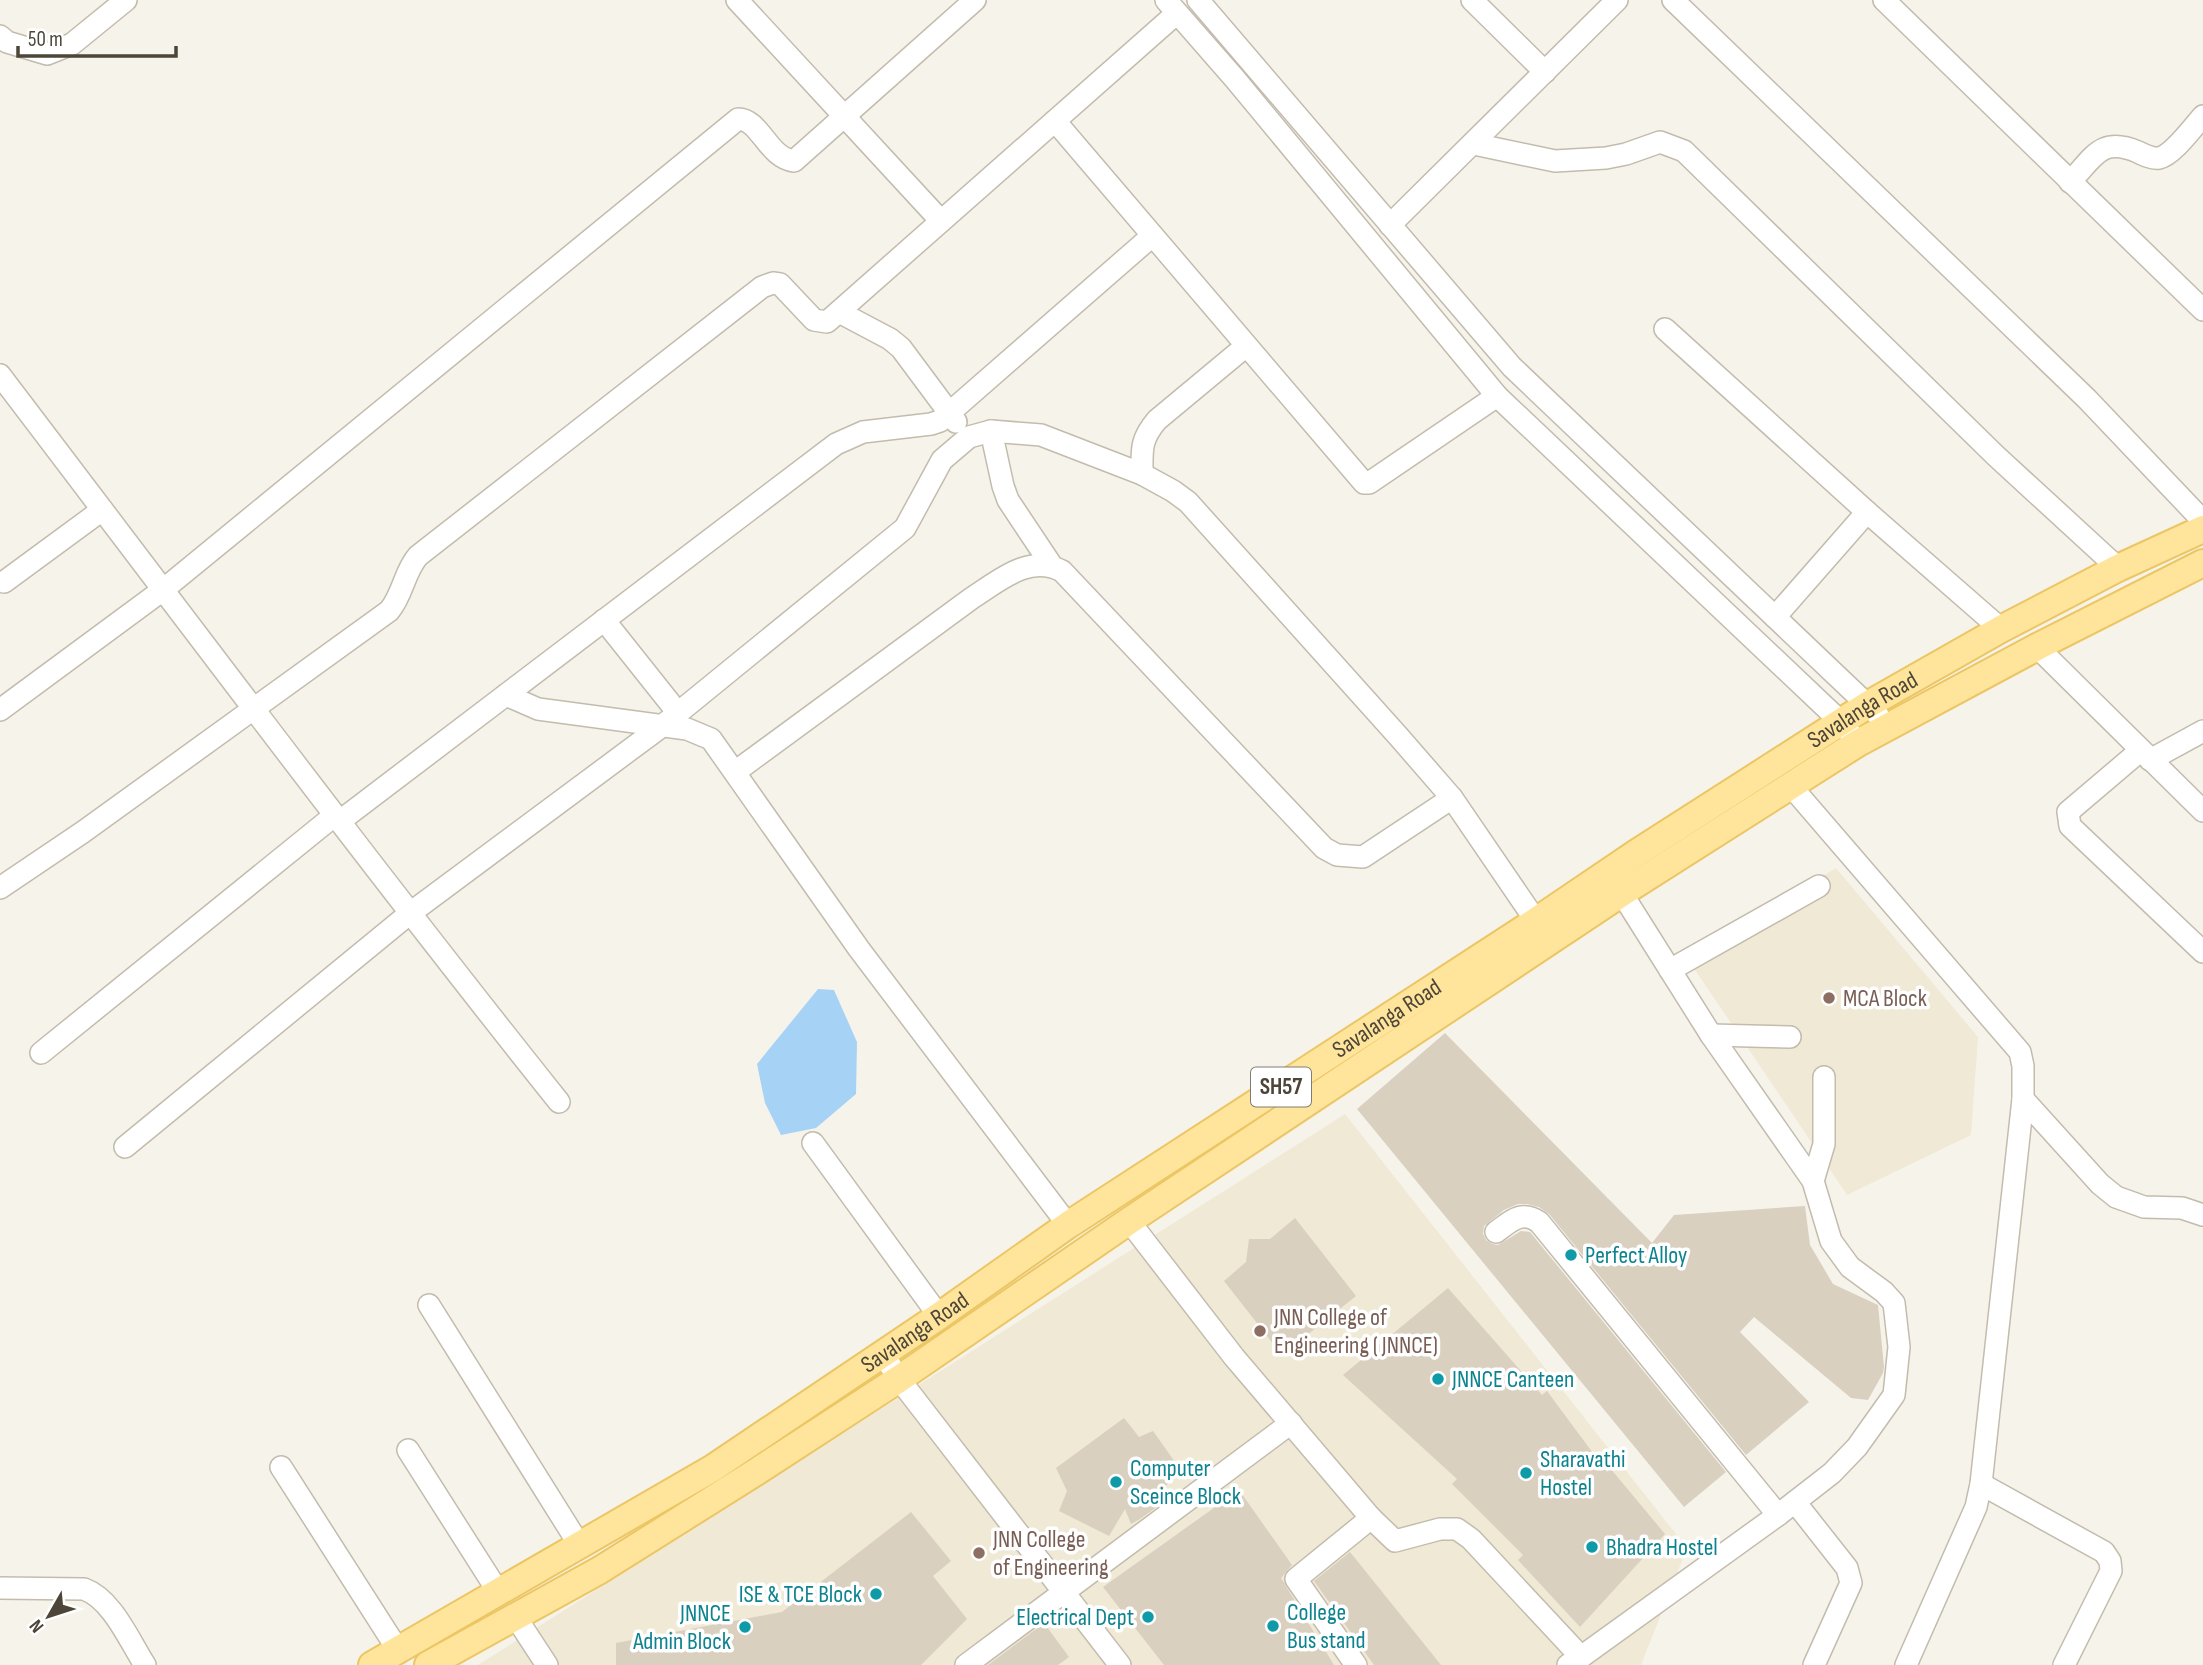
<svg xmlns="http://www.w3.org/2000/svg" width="2203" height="1665" font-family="'Sofia Sans Condensed',sans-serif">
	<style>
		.education { fill: #f0e9d5 }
		.water { fill: #a6d3f5 }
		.building { fill: #d9d0c0 }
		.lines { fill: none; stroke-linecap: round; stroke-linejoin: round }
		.minor-casing { stroke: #c3bcad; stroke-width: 24 }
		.major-casing { stroke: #ecc664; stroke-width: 30 }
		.minor { stroke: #fff; stroke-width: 21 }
		.major { stroke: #ffe59c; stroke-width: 26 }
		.education-dot { fill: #8d6e63; stroke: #fff; stroke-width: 2.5 }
		.culture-dot { fill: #0f9aa8; stroke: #fff; stroke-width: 2.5 }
		.labels { text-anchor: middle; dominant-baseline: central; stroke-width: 7; stroke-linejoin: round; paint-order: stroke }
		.shield { fill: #fff; stroke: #827d74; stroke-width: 2 }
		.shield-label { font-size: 23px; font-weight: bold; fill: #4c4538 }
		.street-label { font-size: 24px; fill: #4c4538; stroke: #fff }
		.education-label { font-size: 24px; fill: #785e54; stroke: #fff; text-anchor: start }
		.culture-label { font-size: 24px; fill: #0d838f; stroke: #fff; text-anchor: start }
	</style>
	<rect width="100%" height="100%" fill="#f6f3eb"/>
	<!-- education -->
	<g class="education">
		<path d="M1836 868 1978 1037 1971 1135 1847 1195 1687 958Z"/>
		<path d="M1345 1114 1687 1548 1641 1665H478Z"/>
	</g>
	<!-- water -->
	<path class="water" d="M818 989 834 990 857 1042 856 1094 816 1128 781 1135 765 1103 757 1064Z"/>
	<!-- building -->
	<g class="building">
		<path d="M1445 1033 1652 1243 1674 1215 1805 1206 1810 1245 1833 1284 1878 1305 1884 1367 1883 1373 1868 1400 1851 1398 1754 1317 1740 1332 1809 1402 1746 1455 1549 1214 1539 1207 1527 1204H1518L1504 1210 1484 1226 1483 1234 1486 1240 1492 1244 1498 1245 1521 1231 1530 1232 1726 1472 1684 1507 1357 1109Z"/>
		<path d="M1295 1218 1356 1296 1282 1355 1224 1281 1246 1262 1249 1239H1270Z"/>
		<path d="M1448 1288 1542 1395 1547 1391 1607 1472 1610 1468 1665 1534 1580 1627 1518 1560 1523 1555 1452 1484 1457 1479 1343 1375Z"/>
		<path d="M1124 1418 1139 1437 1153 1431 1182 1472 1157 1493 1162 1503 1140 1519 1131 1524 1125 1509 1109 1536 1059 1511 1067 1491 1056 1468Z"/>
		<path d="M1239 1490 1292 1565 1281 1578 1334 1665H1164L1103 1587Z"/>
		<path d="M911 1512 951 1561 933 1576 967 1619 921 1665H616V1643L782 1612Z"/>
		<path d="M1350 1552 1441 1665H1374L1314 1581Z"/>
		<path d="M1044 1623 1069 1657 1058 1665H988Z"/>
	</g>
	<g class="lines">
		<!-- minor casing -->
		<g class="minor-casing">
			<g id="minor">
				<path d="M737 0 941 221"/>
				<path d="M1166 0 1235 79 1497 396 1841 722 1850 733"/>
				<path d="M1198 0 1512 367 1878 715"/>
				<path d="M1472 0 1545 72"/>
				<path d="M1673 0 2087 399 2203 521"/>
				<path d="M1884 0 2203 310"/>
				<path d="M0 36 7 42 47 54 72 44 126 0"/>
				<path d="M1055 121 1364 483H1369L1497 396"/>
				<path d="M1474 144 1555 161 1606 158 1626 154 1660 142 1684 151 1996 456 2118 568"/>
				<path d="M2070 182C2094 157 2101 136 2138 152 2144 155 2152 159 2159 158 2173 155 2193 127 2203 116"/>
				<path d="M1390 225 1617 0"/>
				<path d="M839 312 890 339 901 348 956 422"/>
				<path d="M1665 329 1867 512 2001 629"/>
				<path d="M0 375C185 618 368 863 559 1102"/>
				<path d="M991 431 1003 486 1008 500 1052 566"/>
				<path d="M1142 474C1142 450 1140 440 1157 420L1246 346"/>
				<path d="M4 582 102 510"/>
				<path d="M1775 617 1867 512"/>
				<path d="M604 620 678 713"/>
				<path d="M2037 647 2203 811"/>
				<path d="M506 695 538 709 687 729 711 739 859 949 1068 1225"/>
				<path d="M0 710 164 589 738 119C760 119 768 158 794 161L975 0"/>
				<path d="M2141 750 2068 812 2070 826 2203 952"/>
				<path d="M2150 760 2203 731"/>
				<path d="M735 772 972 598C1000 580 1029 554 1062 571L1324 848 1337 855 1363 857 1452 798"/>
				<path d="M1790 785 2020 1052 2023 1066V1099L1981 1484 1976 1507 1906 1665"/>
				<path d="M340 821 836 444 863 432 931 424 940 421 1152 236"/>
				<path d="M0 888 83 832 389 611C403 595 404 572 418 556L762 287 773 283 780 284 814 320 827 322 1177 13"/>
				<path d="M1670 970 1819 886"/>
				<path d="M1711 1035 1790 1037"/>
				<path d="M41 1053 335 815"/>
				<path d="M2023 1099 2100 1184 2116 1197 2144 1207 2182 1208 2203 1215"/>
				<path d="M813 1143 939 1316"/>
				<path d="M125 1147 409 914 662 726 905 528 942 460 969 437 991 431 1041 435 1142 474 1173 491 1188 502 1399 737 1452 798 1536 921"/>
				<path d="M1813 1181 1824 1144V1077"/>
				<path d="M1129 1221 1234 1357 1371 1518 1395 1541 1440 1529H1457L1471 1539 1581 1657 1568 1665"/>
				<path d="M1496 1232C1511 1221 1521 1210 1539 1222L1778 1515"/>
				<path d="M429 1305 580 1546"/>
				<path d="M883 1354 899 1379 1120 1665"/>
				<path d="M408 1450 499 1593"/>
				<path d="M281 1467 398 1650"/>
				<path d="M1981 1484 2104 1552 2110 1561 2111 1571 2064 1665"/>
				<path d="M1795 1502 1847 1568 1851 1583 1814 1665"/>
				<path d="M0 1588 84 1589C112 1599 129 1640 145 1665"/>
				<path d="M515 1616 547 1665"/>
				<path d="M1581 1657 1778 1515 1832 1473 1857 1447 1894 1395 1899 1347 1894 1303 1884 1292 1850 1267 1831 1241 1813 1181 1711 1035 1614 881"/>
				<path d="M966 1665 1291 1423"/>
				<path d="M1356 1665 1296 1579 1371 1518"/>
			</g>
		</g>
		<!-- major casing -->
		<g class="major-casing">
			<g id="major">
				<path id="s1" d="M372 1665 713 1468 939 1316 1068 1225 1536 921 1635 854 1869 704 2001 629 2118 568 2203 529"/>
				<path d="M428 1665 600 1570 756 1472 899 1379 1129 1221 1622 893 1858 743 2037 647 2203 563"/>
			</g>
		</g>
		<!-- minor -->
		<use href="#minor" class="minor"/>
		<!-- major -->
		<use href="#major" class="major"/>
	</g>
	<!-- markers -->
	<g class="education-dot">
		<circle cx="1829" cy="998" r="7"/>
		<circle cx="1260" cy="1331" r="7"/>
		<circle cx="979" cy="1553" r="7"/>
	</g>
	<g class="culture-dot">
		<circle cx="1571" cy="1255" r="7"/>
		<circle cx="1438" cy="1379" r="7"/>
		<circle cx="1526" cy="1473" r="7"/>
		<circle cx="1116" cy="1482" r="7"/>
		<circle cx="1592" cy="1547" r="7"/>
		<circle cx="876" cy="1594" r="7"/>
		<circle cx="1148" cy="1617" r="7"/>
		<circle cx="1273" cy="1626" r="7"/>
		<circle cx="745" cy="1627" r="7"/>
	</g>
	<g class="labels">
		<!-- shield labels -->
		<rect class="shield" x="1251" y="1067.5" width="60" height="39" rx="5"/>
		<g class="shield-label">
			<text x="1281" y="1087">SH57</text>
		</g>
		<!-- street labels -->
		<g class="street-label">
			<text stroke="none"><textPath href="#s1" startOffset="1771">Savalanga Road</textPath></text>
			<text stroke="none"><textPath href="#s1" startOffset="1204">Savalanga Road</textPath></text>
			<text stroke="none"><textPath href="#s1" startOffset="637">Savalanga Road</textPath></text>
		</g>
		<!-- education labels -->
		<g class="education-label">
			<text x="1843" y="998">MCA Block</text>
			<text x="1274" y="1317">JNN College of<tspan x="1274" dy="28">Engineering ( JNNCE)</tspan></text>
			<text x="993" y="1539">JNN College<tspan x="993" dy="28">of Engineering</tspan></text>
		</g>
		<!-- culture labels -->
		<g class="culture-label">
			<text x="1585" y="1255">Perfect Alloy</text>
			<text x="1452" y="1379">JNNCE Canteen</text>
			<text x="1540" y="1459">Sharavathi<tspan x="1540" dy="28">Hostel</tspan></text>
			<text x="1130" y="1468">Computer<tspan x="1130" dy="28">Sceince Block</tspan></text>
			<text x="1606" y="1547">Bhadra Hostel</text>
			<text x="862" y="1594" text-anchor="end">ISE &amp; TCE Block</text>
			<text x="1287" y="1612">College<tspan x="1287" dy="28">Bus stand</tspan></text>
			<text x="731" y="1613" text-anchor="end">JNNCE<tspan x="731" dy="28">Admin Block</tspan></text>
			<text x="1134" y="1617" text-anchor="end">Electrical Dept</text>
		</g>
	</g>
	<!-- north arrow -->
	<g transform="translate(49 1616) rotate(231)" stroke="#ffffff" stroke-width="5" paint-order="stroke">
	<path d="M0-5L12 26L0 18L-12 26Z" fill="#4c4538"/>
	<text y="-10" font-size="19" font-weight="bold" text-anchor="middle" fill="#4c4538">N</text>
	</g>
	<!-- scale -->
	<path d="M18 46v10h158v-10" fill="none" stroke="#4c4538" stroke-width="3.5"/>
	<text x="28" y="46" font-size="21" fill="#4c4538" stroke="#ffffff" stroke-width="5" paint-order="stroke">50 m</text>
</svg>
